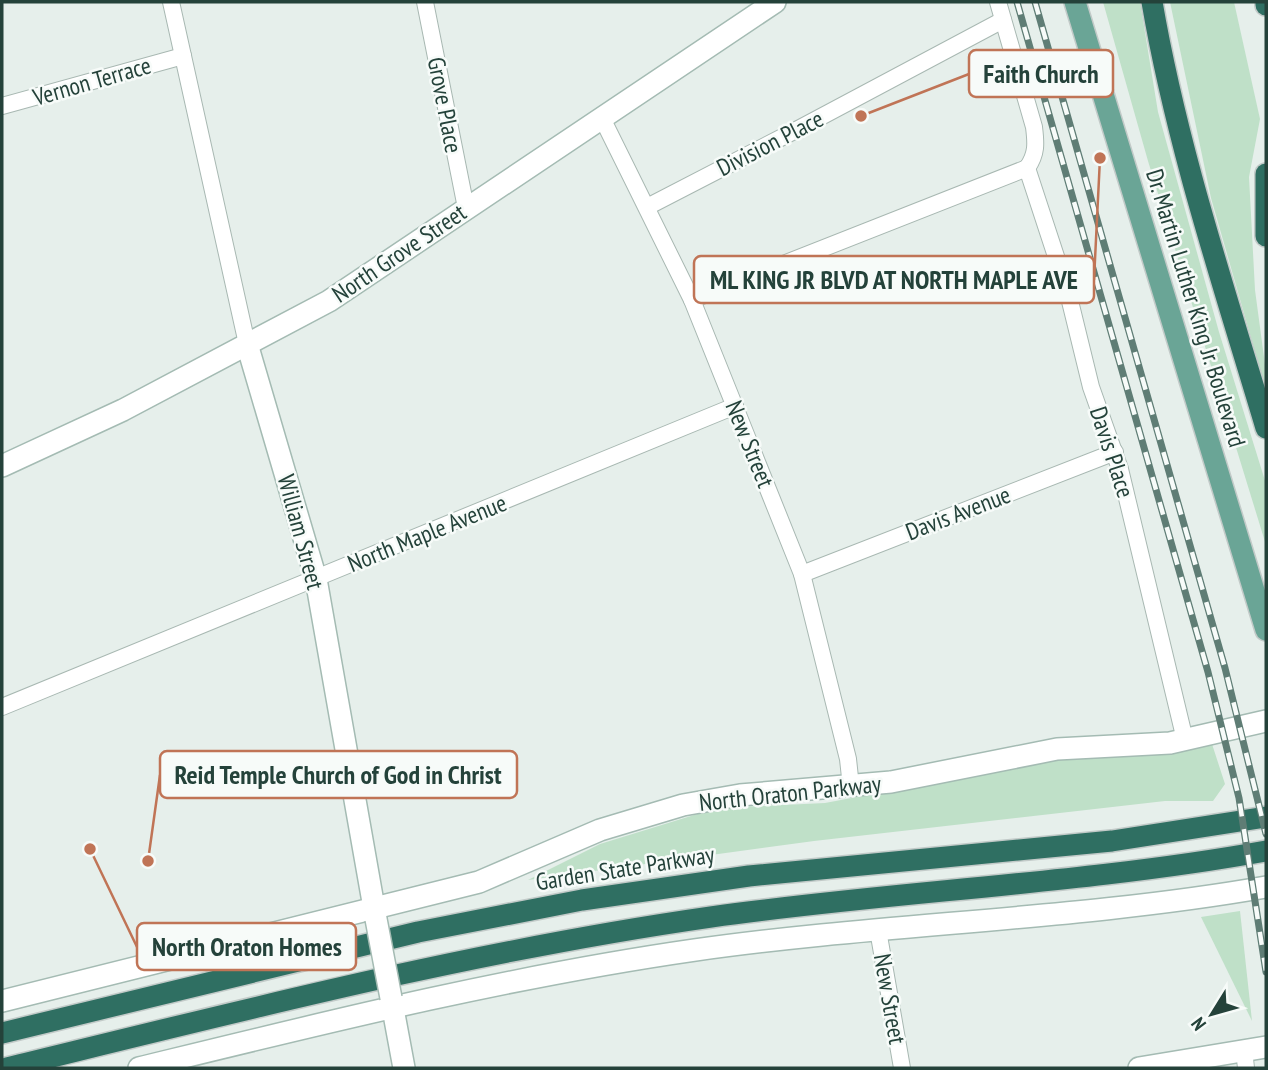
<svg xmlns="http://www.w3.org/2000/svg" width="1268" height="1070" font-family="'PT Sans Narrow',sans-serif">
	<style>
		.green { fill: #bfe0c8 }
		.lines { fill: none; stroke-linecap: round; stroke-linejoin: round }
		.street-casing { stroke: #a8b8b2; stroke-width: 18 }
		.secondary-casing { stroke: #a4bbb3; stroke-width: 24 }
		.primary-casing { stroke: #c2cac8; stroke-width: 24 }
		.highway-casing { stroke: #c2cac8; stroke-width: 24 }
		.street { stroke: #fff; stroke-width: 16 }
		.secondary { stroke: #fff; stroke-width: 21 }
		.primary { stroke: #6aa596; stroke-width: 21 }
		.highway { stroke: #2f6f62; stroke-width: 21 }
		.rail-casing { stroke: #5f7d75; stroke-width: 7 }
		.rail { stroke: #f7fbf9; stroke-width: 4.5; stroke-dasharray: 13; stroke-linecap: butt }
		.secondary-bridge-casing { stroke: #a4bbb3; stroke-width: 24; stroke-linecap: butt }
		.secondary-bridge { stroke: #fff; stroke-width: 21 }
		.labels { text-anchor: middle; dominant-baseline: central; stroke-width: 5; stroke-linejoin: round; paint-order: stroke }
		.street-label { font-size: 24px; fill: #24423a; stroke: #f7fbf9 }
		.leader { fill: none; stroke: #c07456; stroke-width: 2.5 }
		.callout-dot { fill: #c07456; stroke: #f7fbf9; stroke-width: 2.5 }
		.callout { fill: #f7fbf9; stroke: #c07456; stroke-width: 2.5 }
		.callout-label { font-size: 26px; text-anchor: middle; font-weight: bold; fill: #24423a }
	</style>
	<rect width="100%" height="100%" fill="#e6efeb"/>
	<!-- green -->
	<g class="green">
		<path d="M1103 2H1140L1158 112 1219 332 1266 484V545L1148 161Z"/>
		<path d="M1170 2H1234L1260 119 1249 177 1255 290 1266 372V390L1211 198Z"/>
		<path d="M1212 744 1225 784 1213 801H1165L814 841 528 880 600 844 717 808 825 803 1073 756Z"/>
		<path d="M1240 911 1252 1021 1201 917Z"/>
	</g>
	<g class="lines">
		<!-- street casing -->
		<g class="street-casing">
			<g id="street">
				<path d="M171 2 247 344"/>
				<path d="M425 2 466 208"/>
				<path d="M998 2 1034 127C1036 143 1037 154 1027 168"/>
				<path d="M2 106 183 56"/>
				<path d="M602 118 692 300 802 574 848 759 851 787"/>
				<path d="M1027 168 1068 293 1091 387 1120 469 1185 740"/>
				<path d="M647 207 800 128 1003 20"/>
				<path d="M692 300 1027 168"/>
				<path d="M802 574 1115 452"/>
				<path d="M2 707 735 406"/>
				<path d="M878 930 902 1068"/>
				<path d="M1244 1050 1246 1068"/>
			</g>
		</g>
		<!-- secondary casing -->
		<g class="secondary-casing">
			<g id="secondary">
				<path d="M247 344 316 579 376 919"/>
				<path d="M2 466 123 410 329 301 775 2"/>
				<path d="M391 998 404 1068"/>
				<path d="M2 1001 479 882 600 830 683 805 740 795 891 782 1057 749 1170 743 1266 721"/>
				<path d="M139 1068C323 1023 507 977 695 950 885 923 1077 920 1266 887"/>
				<path d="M1139 1068 1266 1047"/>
			</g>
		</g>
		<!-- primary casing -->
		<g class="primary-casing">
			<path id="primary" d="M1075 2 1266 630"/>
		</g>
		<!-- highway casing -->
		<g class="highway-casing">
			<g id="highway">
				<path d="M1152 2C1177 147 1224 287 1266 428"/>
				<path d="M1266 2V5"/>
				<path d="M1266 174V236"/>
				<path d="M2 1033 418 932 582 900 749 876 1112 841 1266 817"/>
				<path d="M7 1068C240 1011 473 951 711 917 895 891 1083 884 1266 851"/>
			</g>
		</g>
		<!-- street -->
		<use href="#street" class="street"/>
		<!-- secondary -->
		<use href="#secondary" class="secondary"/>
		<!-- primary -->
		<use href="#primary" class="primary"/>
		<!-- highway -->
		<use href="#highway" class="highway"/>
		<!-- rail casing -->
		<g class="rail-casing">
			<g id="rail">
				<path d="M1017 2 1208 672 1239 798 1266 972"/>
				<path d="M1035 2 1225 668 1266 834"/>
			</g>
		</g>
		<!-- rail -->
		<use href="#rail" class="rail"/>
		<!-- secondary-bridge casing -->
		<g class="secondary-bridge-casing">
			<path id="secondary-bridge" d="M376 919 391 998"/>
		</g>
		<!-- secondary-bridge -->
		<use href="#secondary-bridge" class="secondary-bridge"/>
	</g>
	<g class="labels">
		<!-- street labels -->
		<g class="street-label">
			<text transform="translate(92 81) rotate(-16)">Vernon Terrace</text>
			<text transform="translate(445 105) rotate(79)">Grove Place</text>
			<text transform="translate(770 143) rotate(-27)">Division Place</text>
			<text transform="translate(399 253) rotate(-34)">North Grove Street</text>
			<text transform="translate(1196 308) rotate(73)">Dr. Martin Luther King Jr. Boulevard</text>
			<text transform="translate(750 444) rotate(68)">New Street</text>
			<text transform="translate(1112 452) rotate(72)">Davis Place</text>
			<text transform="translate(958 513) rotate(-21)">Davis Avenue</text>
			<text transform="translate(301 532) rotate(75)">William Street</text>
			<text transform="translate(427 533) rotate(-22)">North Maple Avenue</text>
			<text transform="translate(790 793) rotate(-6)">North Oraton Parkway</text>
			<text transform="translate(625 868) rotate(-9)">Garden State Parkway</text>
			<text transform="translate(890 999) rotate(80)">New Street</text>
		</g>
	</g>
	<!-- callouts -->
	<path class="leader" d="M861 116L969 74M1100 158L1094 280M148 861L160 775M90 849L137 947"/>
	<g class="callout-dot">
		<circle cx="861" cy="116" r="7"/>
		<circle cx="1100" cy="158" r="7"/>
		<circle cx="148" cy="861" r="7"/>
		<circle cx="90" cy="849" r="7"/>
	</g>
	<g class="callout">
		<rect x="969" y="50" width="144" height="47" rx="7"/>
		<rect x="694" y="256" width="400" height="47" rx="7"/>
		<rect x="160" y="751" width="357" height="47" rx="7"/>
		<rect x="137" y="923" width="219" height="47" rx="7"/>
	</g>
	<g class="callout-label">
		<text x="1041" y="83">Faith Church</text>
		<text x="894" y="289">ML KING JR BLVD AT NORTH MAPLE AVE</text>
		<text x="338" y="784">Reid Temple Church of God in Christ</text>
		<text x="247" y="956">North Oraton Homes</text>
	</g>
	<!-- border -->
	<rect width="1268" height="1070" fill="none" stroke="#24423a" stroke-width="7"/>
	<!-- north arrow -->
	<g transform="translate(1212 1014) rotate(233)" stroke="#f7fbf9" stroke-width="5" paint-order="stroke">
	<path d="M0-5L12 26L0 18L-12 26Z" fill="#24423a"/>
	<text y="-10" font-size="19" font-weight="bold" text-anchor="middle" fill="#24423a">N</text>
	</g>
</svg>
